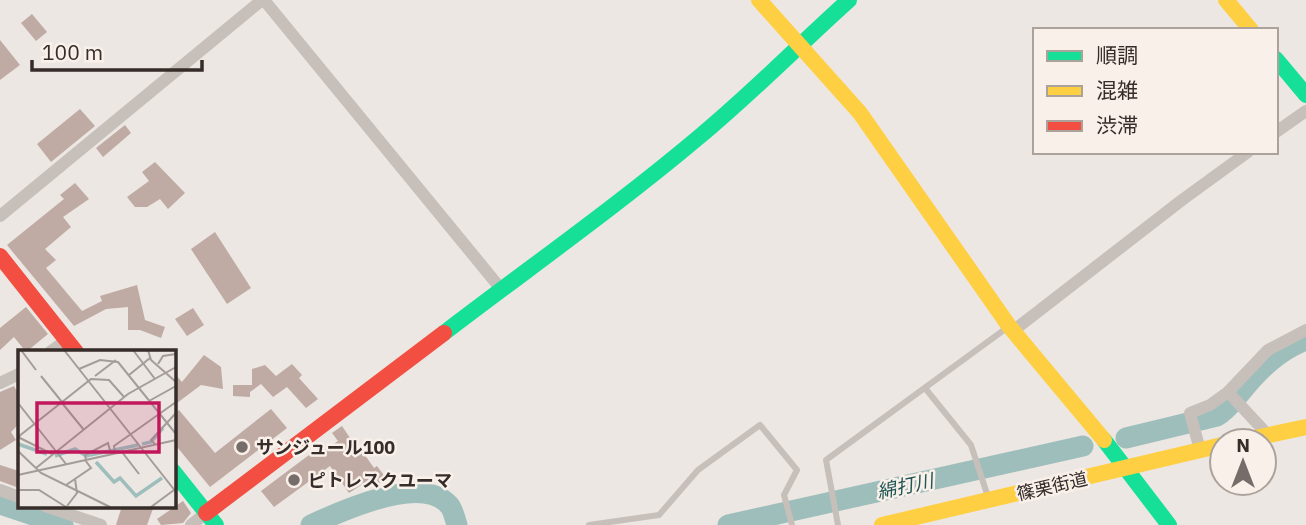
<svg xmlns="http://www.w3.org/2000/svg" width="1306" height="525" font-family="'IBM Plex Sans','Noto Sans JP',sans-serif">
	<style>
		.lines { fill: none; stroke-linecap: round; stroke-linejoin: round }
		.river { stroke: #9ebebc; stroke-width: 21 }
		.building { fill: #bfaaa4 }
		.lane { stroke: #c6bfba; stroke-width: 6 }
		.street { stroke: #c6bfba; stroke-width: 12 }
		.fast { stroke: #16e098; stroke-width: 16 }
		.slow { stroke: #ffcf43; stroke-width: 16 }
		.jam { stroke: #f24e42; stroke-width: 16 }
		.poi-dot { fill: #766d6a; stroke: #f9f0e9; stroke-width: 2.5 }
		.labels { text-anchor: middle; dominant-baseline: central; stroke-width: 5; stroke-linejoin: round; paint-order: stroke }
		.poi-label { font-size: 18px; font-weight: bold; fill: #362c29; stroke: #f9f0e9; text-anchor: start }
		.street-label { font-size: 18px; fill: #362c29; stroke: #f9f0e9 }
		.water-label { font-size: 19px; font-style: italic; fill: #205655; stroke: #f9f0e9 }
		.inset-river { fill: none; stroke: #9ebebc; stroke-width: 3.5 }
		.inset-road { fill: none; stroke: #a39c98; stroke-width: 2 }
		.view { fill: #c2185b; fill-opacity: 0.15; stroke: #c2185b; stroke-width: 3.5 }
		.inset-edge { fill: none; stroke: #362c29; stroke-width: 3.5 }
	</style>
	<rect width="100%" height="100%" fill="#ece7e2"/>
	<g class="lines">
		<!-- river -->
		<g class="river">
			<path d="M1126 438 1217 416C1228 410 1233 401 1241 392 1260 369 1278 351 1306 340"/>
			<path d="M0 504 63 525"/>
			<path d="M311 525C341 511 422 474 449 505 453 509 455 519 457 525"/>
			<path d="M728 525 1083 446"/>
		</g>
	</g>
	<!-- building -->
	<g class="building">
		<path d="M32 14 47 32 36 41 21 23Z"/>
		<path d="M0 40 20 65 0 80Z"/>
		<path d="M80 109 95 126 51 162 37 144Z"/>
		<path d="M125 125 131 133 103 157 96 148Z"/>
		<path d="M155 162 185 193 168 209 160 199 147 207H135L127 197 149 181 142 172Z"/>
		<path d="M75 183 89 199 63 217 71 227 45 249 56 260 46 268 82 311 102 301 100 296 137 285 145 320 165 327 161 338 140 330H128V307L106 309 74 326 7 245 64 199 60 195Z"/>
		<path d="M215 232 251 288 227 304 191 249Z"/>
		<path d="M26 307 48 334 26 352 14 337 0 350V328Z"/>
		<path d="M193 308 204 325 187 336 175 319Z"/>
		<path d="M204 355 221 367 223 389 201 385 173 406V372L182 382Z"/>
		<path d="M292 364 302 375 299 378 318 399 306 408 287 387 273 397 261 384 250 392V397L233 396V385H252V369L265 365 276 376Z"/>
		<path d="M14 386 19 395V424L11 432 16 440 0 450V392Z"/>
		<path d="M271 409 287 428 210 487 173 442V414L179 410 215 453Z"/>
		<path d="M342 426 358 450 360 448 374 468 377 466 386 478 375 486 373 483 369 486 366 482 349 493 330 466 274 507 261 491 313 452 316 456 338 441 332 433Z"/>
		<path d="M0 465 19 471V488L0 481Z"/>
		<path d="M183 501 191 513 183 523 161 525 157 519Z"/>
		<path d="M122 506H154L147 525H116Z"/>
	</g>
	<g class="lines">
		<!-- lane -->
		<g class="lane">
			<path d="M925 388 971 445 989 500"/>
			<path d="M589 525 659 515 698 470 760 425 797 470 784 495 792 525"/>
			<path d="M838 525 826 460 1008 327"/>
		</g>
		<!-- street -->
		<g class="street">
			<path d="M264 0 501 289"/>
			<path d="M1276 132 1306 111"/>
			<path d="M0 216 262 0"/>
			<path d="M1013 331 1182 200 1248 152"/>
			<path d="M50 352 67 340"/>
			<path d="M0 383 19 374"/>
			<path d="M1268 435 1228 392 1268 350 1306 330"/>
			<path d="M1200 450 1190 413 1210 405 1228 392"/>
			<path d="M0 490 19 497"/>
			<path d="M45 506 101 525"/>
			<path d="M191 525 206 513"/>
		</g>
		<!-- fast -->
		<g class="fast">
			<path d="M1276 59 1306 95"/>
			<path d="M444 333C529 268 617 206 699 137 751 94 799 45 849 0"/>
			<path d="M1104 440 1169 525"/>
			<path d="M173 471 216 525"/>
		</g>
		<!-- slow -->
		<g class="slow">
			<path d="M759 0 860 113 1009 326 1104 440"/>
			<path d="M1226 0 1251 30"/>
			<path d="M1241 441 1306 427"/>
			<path d="M882 525 1222 445"/>
		</g>
		<!-- jam -->
		<g class="jam">
			<path d="M0 256 76 352"/>
			<path d="M206 513 444 333"/>
		</g>
	</g>
	<!-- markers -->
	<g class="poi-dot">
		<circle cx="242" cy="447" r="7"/>
		<circle cx="294" cy="480" r="7"/>
	</g>
	<g class="labels">
		<!-- poi labels -->
		<g class="poi-label">
			<text x="256" y="447">サンジュール100</text>
			<text x="308" y="480">ピトレスクユーマ</text>
		</g>
		<!-- street labels -->
		<g class="street-label">
			<text transform="translate(1052 486) rotate(-13)">篠栗街道</text>
		</g>
		<!-- water labels -->
		<g class="water-label">
			<text transform="translate(905 486) rotate(-12)">綿打川</text>
		</g>
	</g>
	<!-- overview -->
	<g transform="translate(18 350)">
		<rect width="158" height="158" fill="#ece7e2"/>
		<path class="inset-river" d="M0 94 29 104M124 94 133 92 145 78M37 106 57 99 68 106 120 95M78 112 96 132 102 128 118 146 144 128"/>
		<path class="inset-road" d="M3 0 18 20M46 0 158 142M115 0 137 29M130 0 133 10 158 32M140 14 145 6 158 4M61 19 82 10 100 12 158 84M111 25 132 8M23 26 44 52M77 26 98 10M131 51 158 36M0 53 48 114M44 53 66 80M113 84 158 52M0 87 73 29 91 30 106 47M0 87 34 104M137 94 133 90 158 63M0 101 23 123 92 157M104 102 121 124M97 103 96 96 113 84M68 110 67 105 90 93 93 104M18 118 110 44 158 17M0 125 158 90M48 135 73 118 67 110M0 140H21L48 157M49 156 59 143 57 129M133 157 156 140"/>
		<path class="view" d="M19 53H141V102H19Z"/>
		<rect width="158" height="158" class="inset-edge"/>
	</g>
	<!-- legend -->
	<rect x="1033" y="28" width="245" height="126" fill="#f9f0e9" stroke="#aba29c" stroke-width="2"/>
	<rect x="1047" y="51" width="35" height="10" fill="#16e098" stroke="#aba29c" stroke-width="2"/>
	<text x="1096" y="63" font-size="21" fill="#362c29">順調</text>
	<rect x="1047" y="86" width="35" height="10" fill="#ffcf43" stroke="#aba29c" stroke-width="2"/>
	<text x="1096" y="98" font-size="21" fill="#362c29">混雑</text>
	<rect x="1047" y="121" width="35" height="10" fill="#f24e42" stroke="#aba29c" stroke-width="2"/>
	<text x="1096" y="133" font-size="21" fill="#362c29">渋滞</text>
	<!-- north arrow -->
	<g transform="translate(1243 462)"><circle r="33" fill="#f9f0e9" stroke="#aba29c" stroke-width="2"/>
	<path d="M0-5L12 26L0 18L-12 26Z" fill="#766d6a"/>
	<text y="-10" font-size="19" font-weight="bold" text-anchor="middle" fill="#362c29">N</text>
	</g>
	<!-- scale -->
	<path d="M32 60v10h170v-10" fill="none" stroke="#362c29" stroke-width="3.5"/>
	<text x="42" y="60" font-size="21" fill="#362c29" stroke="#f9f0e9" stroke-width="5" paint-order="stroke">100 m</text>
</svg>
